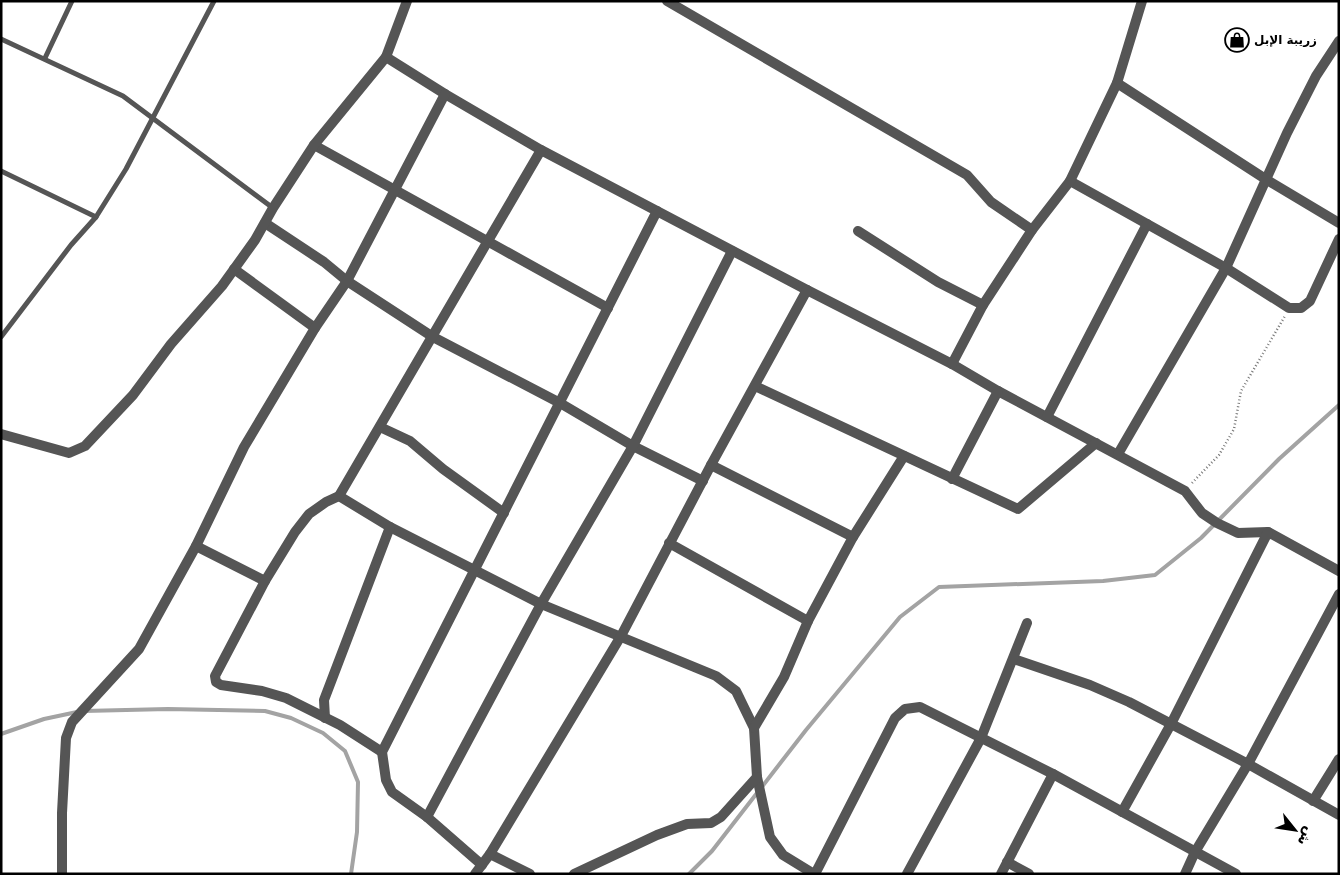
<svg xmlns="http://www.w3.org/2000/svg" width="1340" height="875" font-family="'DejaVu Sans',Vazirmatn,sans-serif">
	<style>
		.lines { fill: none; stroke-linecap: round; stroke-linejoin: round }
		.stream { stroke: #a3a3a3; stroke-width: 4 }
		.path { stroke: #777; stroke-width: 2.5; stroke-dasharray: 1 2.5; stroke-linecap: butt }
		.lane { stroke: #555; stroke-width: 5 }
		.street { stroke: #555; stroke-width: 10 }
		.labels { text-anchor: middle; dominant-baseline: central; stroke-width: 4; stroke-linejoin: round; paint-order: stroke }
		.poi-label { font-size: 12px; font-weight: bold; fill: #000; stroke: #fff; text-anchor: start }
	</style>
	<rect width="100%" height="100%" fill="#fff"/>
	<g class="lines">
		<!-- stream -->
		<g class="stream">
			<path d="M84 711 168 709 265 711 291 718 323 733 345 751 358 782 357 832 351 874"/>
			<path d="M1 734 44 719 77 712"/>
			<path d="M689 874 712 851 806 730 900 617 939 587 1103 581 1155 575 1201 538 1279 459 1339 405"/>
		</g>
		<!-- path -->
		<path class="path" d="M1192 483 1219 455 1234 429 1241 391 1285 316"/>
		<!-- lane -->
		<g class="lane">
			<path d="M1 39 123 96 273 208"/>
			<path d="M45 58 72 1"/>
			<path d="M1 171 96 217"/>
			<path d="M1 337 71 245 96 217 126 169 214 1"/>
		</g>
		<!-- street -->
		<g class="street">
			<path d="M667 1 967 175 991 202 1032 230"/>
			<path d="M386 57 445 94 541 150 807 290 952 364 998 391 1185 491 1202 513 1217 523 1238 533 1268 532 1339 571"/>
			<path d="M1117 83 1267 180 1339 223"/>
			<path d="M314 145 608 308"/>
			<path d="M1070 181 1226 268 1289 308H1301L1310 301 1339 239"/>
			<path d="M265 223 324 262 347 281 433 337 560 403 633 446 703 481"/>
			<path d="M858 231 938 282 983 305"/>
			<path d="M234 269 315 328"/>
			<path d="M952 364 983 305 1032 230 1070 181 1117 83 1142 1"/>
			<path d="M755 386 1018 509 1096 443"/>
			<path d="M1047 417 1147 224"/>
			<path d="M380 427 410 441 443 469 504 513"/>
			<path d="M1 434 69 453 85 446 133 395 171 344 222 286 255 240 273 208 314 145 386 57 407 1"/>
			<path d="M1118 454 1226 268 1287 133 1316 76 1339 41"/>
			<path d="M711 465 853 537"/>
			<path d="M952 479 998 391"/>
			<path d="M339 496 390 527 541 604 716 676 736 691 754 728 757 777 770 837 783 855 814 874"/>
			<path d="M669 543 808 621"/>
			<path d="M196 546 265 581"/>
			<path d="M1014 659 1090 685 1129 702 1248 764 1339 815"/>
			<path d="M325 718 324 700 390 527"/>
			<path d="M754 728 784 677 808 621 853 537 904 456"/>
			<path d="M382 752 340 725 286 698 262 691 221 685 216 682 215 676 265 581 295 532 309 514 326 502 339 496 541 150"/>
			<path d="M1313 801 1339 759"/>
			<path d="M1122 812 1171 724 1268 532"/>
			<path d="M427 817 541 604 633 446 732 251"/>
			<path d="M490 854 530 874"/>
			<path d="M1007 862 1029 874"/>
			<path d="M482 865 427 817 392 792 386 780 382 752 657 211"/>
			<path d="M62 874V813L66 738 72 722 139 649 196 546 244 447 315 328 347 281 445 94"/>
			<path d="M475 874 490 854 621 636 711 465 807 290"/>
			<path d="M574 874 657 835 687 824 711 823 721 817 757 777"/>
			<path d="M815 874 895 718 905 709 920 707 1053 774 1236 874"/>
			<path d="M907 874 981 738 1027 623"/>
			<path d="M1001 874 1053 774"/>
			<path d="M1185 874 1195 852 1248 764 1339 594"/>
		</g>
	</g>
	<!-- icons -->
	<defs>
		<g id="shop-ring" transform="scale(1.25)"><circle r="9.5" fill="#fff" stroke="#000" stroke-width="1.5"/><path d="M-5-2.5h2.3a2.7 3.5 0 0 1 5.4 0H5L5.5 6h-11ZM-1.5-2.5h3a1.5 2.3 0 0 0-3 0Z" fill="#000"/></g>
	</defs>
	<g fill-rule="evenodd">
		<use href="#shop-ring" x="1237" y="40"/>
	</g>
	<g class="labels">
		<!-- poi labels -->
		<g class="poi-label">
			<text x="1254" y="40">زريبة الإبل</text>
		</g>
	</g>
	<!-- border -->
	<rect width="1340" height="875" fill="none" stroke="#000000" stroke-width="5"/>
	<!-- north arrow -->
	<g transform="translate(1295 830) rotate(120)" stroke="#ffffff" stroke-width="4" paint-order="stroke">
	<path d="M0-4L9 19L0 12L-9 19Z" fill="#000000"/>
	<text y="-8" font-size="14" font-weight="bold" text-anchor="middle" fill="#000000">ش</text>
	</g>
</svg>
